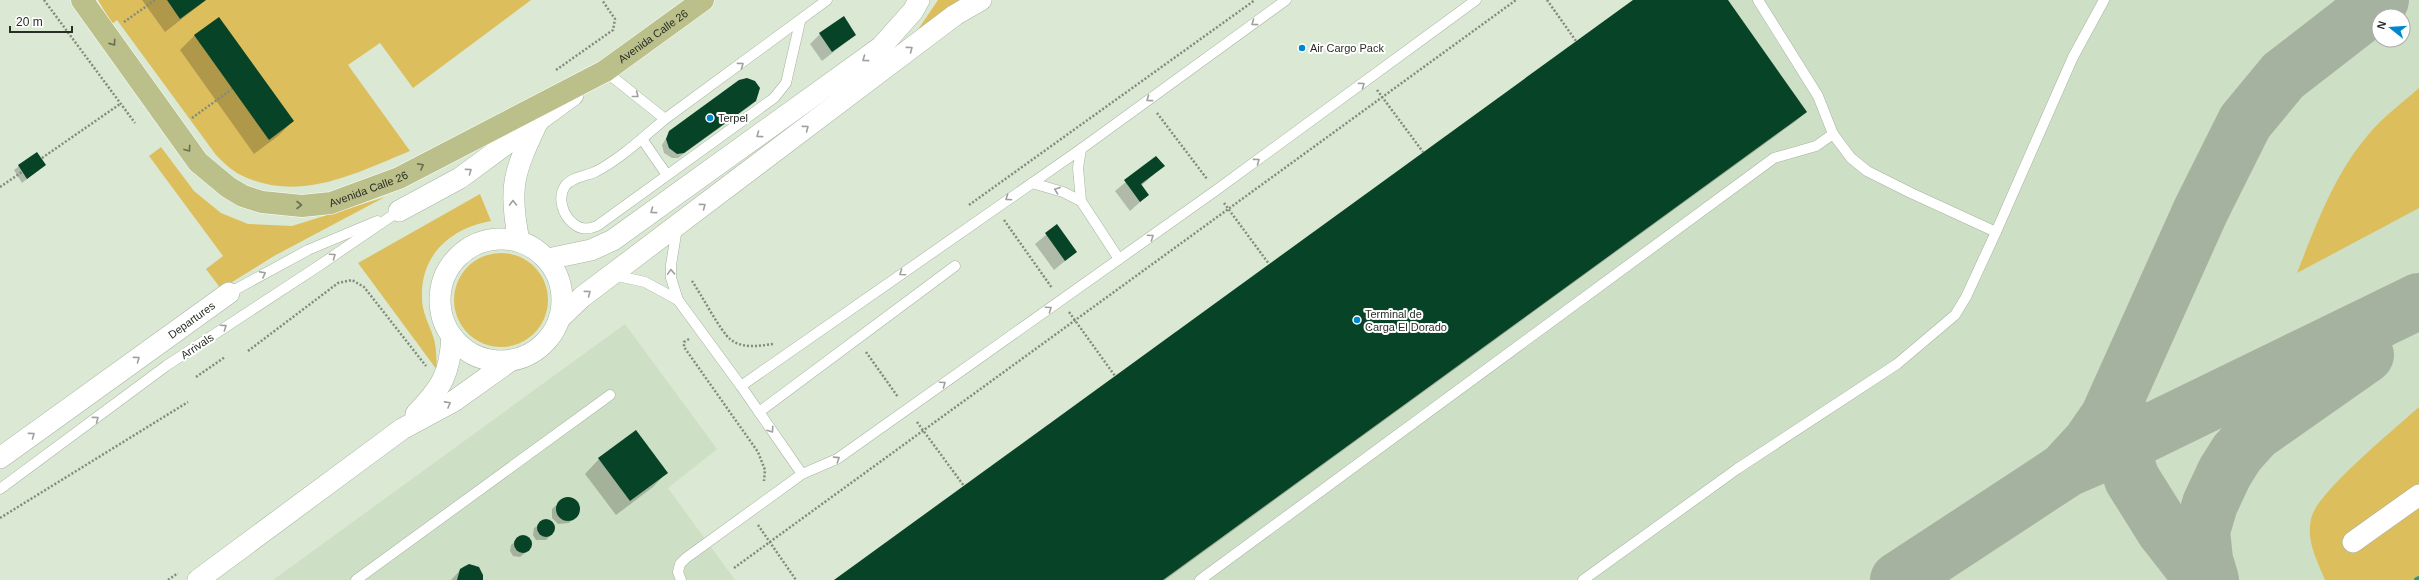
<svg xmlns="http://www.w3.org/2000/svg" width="2419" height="580" font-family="Arial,sans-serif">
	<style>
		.built { fill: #cddfc4; fill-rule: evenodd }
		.green { fill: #ddbe5d }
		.shadow { fill: #0003 }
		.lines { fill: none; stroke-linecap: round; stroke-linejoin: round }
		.stream { stroke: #2d9984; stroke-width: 6 }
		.taxiway { stroke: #a6b2a0; stroke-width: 56 }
		.building { fill: #074326 }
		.lane-casing { stroke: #a7b4a0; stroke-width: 11 }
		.street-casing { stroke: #a7b4a0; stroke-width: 22 }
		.primary-casing { stroke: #fff; stroke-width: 23 }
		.path { stroke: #818b7c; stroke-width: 2.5; stroke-dasharray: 2 2; stroke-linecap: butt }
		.lane { stroke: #fff; stroke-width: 10 }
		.street { stroke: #fff; stroke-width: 21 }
		.primary { stroke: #bbbf89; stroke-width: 22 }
		.oneway { stroke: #9ea19d }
		.oneway2 { stroke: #6a6f53 }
		.poi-dot { fill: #0087cd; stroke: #fff; stroke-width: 1.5 }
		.labels { text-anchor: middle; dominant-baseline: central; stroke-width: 4; stroke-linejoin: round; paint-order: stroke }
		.street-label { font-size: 11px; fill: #282e26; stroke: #fff }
		.poi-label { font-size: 11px; fill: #282e26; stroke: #fff; text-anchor: start }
	</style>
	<rect width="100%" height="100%" fill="#dbe9d4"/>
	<!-- built -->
	<g class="built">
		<path d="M1633 0H2419V580H834ZM2379 16H2403V40H2379Z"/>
		<path d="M625 324 717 449 668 488 735 580H273Z"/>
	</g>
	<!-- green -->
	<g class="green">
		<path d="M98 0H531L413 88 380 43 348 65 410 151C354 174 296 205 237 173 229 168 222 161 216 155L117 20 112 24Z"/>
		<path d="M938 0H960L917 31Z"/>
		<path d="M2419 88V208L2297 273C2316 225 2334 175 2368 135 2382 118 2402 103 2419 88Z"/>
		<path d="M161 147 194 191 221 213 248 224 292 226 385 197 274 256 221 289 206 269 223 256 149 156Z"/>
		<path d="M480 194 491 221C451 228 420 255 422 298 422 312 429 324 433 336 437 347 436 359 437 370L358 263Z"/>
		<circle cx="501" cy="300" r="47"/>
		<path d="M2419 407V580H2325C2317 560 2306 541 2311 519 2315 494 2397 427 2419 407Z"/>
	</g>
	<!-- shadow -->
	<g class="shadow">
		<path d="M142 0H206L165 32Z"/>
		<path d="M1634 0H1726L1806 112 1796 121 1165 580H836Z"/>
		<path d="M219 18 293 121 278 136 254 154 180 50 194 36Z"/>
		<path d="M820 34 855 35 822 61 810 44Z"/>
		<path d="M754 81 759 93 750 106 678 158H672L664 153 662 145 670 132Z"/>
		<path d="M1156 157 1163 166 1141 186 1148 195 1130 211 1115 191Z"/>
		<path d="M45 165 22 183 14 170 19 166Z"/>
		<path d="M1057 226 1076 252 1054 270 1035 244Z"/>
		<path d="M599 459 667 472 653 487 616 515 585 474Z"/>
		<path d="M568 497 577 502 579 511 569 523 558 524 552 518V509L564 498Z"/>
		<path d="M548 520 553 523 554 529 551 535 546 540H536L533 535 534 528Z"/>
		<path d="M522 536 527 537 531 542 530 549 520 557 513 556 510 551 511 545Z"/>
		<path d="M474 565 481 571V580H451L464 566Z"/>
	</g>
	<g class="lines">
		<!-- stream -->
		<path class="stream" d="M2417 580 2419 579"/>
		<!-- taxiway -->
		<g class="taxiway">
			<path d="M2119 408 2126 461 2132 479 2164 530 2203 580"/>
			<path d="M2067 468 2090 443 2108 417 2201 210 2245 122 2283 76 2381 0"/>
			<path d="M1898 580 2067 469 2125 444 2419 301"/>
			<path d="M2211 580 2205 560 2202 531 2210 504 2225 472 2237 453 2255 433 2366 355"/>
		</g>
	</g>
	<!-- building -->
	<g class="building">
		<path d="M167 0H206L180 19Z"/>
		<path d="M1633 0H1728L1807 112 1163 580H834Z"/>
		<path d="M844 16 856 35 832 52 819 33Z"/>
		<path d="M219 17 294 121 269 140 194 35Z"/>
		<path d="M747 78 755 81 760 88 756 101 684 153 677 154 669 148 666 139 669 131 739 80Z"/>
		<path d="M37 152 46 165 27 179 18 165Z"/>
		<path d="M1156 156 1165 166 1141 184 1149 195 1140 202 1124 180Z"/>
		<path d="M1057 224 1077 252 1065 261 1045 233Z"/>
		<path d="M636 430 668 473 630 501 598 458Z"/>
		<circle cx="568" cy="509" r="12"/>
		<circle cx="546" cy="528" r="9"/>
		<circle cx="523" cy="544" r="9"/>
		<path d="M469 564 479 567 483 575V580H457L460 569Z"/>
	</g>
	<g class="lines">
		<!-- lane casing -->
		<g class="lane-casing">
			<g id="lane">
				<path d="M1758 0 1818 96 1833 134 1851 158 1867 171 1911 193 1996 232"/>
				<path d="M605 71 665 119 827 0"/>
				<path d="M665 119C645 136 619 160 595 172 585 176 572 177 565 186 557 198 563 216 574 224 581 230 590 229 597 226L774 98 786 83 800 22"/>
				<path d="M642 139 667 175"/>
				<path d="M1081 149 1078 168 1081 201 1119 259"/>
				<path d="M1032 183 1063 192 1081 201"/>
				<path d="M677 228 671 265V278L678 300 741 386 802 474"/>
				<path d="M613 275 645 282 678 300"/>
				<path d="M229 293 308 250 377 221"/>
				<path d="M741 386 1081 149 1286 0"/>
				<path d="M759 412 955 266"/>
				<path d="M0 489 166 366 317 267 399 211"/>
				<path d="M356 580 610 395"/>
				<path d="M681 580 678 572 680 564 686 558 802 474 837 459 1215 191 1476 0"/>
				<path d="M1200 580 1774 158 1816 146 1833 134"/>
				<path d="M1583 580 1737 469 1897 364 1955 315 1966 297 1996 232 2073 57 2104 0"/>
			</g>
		</g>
		<!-- street casing -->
		<g class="street-casing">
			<g id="street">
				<path d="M399 211 460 178 573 95"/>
				<circle cx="501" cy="300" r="61"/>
				<path d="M519 241C508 187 514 172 537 123"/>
				<path d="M548 259 591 250 613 240 881 47 913 11 919 0"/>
				<path d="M559 319 582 297 955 15 981 0"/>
				<path d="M416 414C442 387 450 374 452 336"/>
				<path id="s1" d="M0 458 229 293"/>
				<path d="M2353 542 2419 495"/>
				<path d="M198 580 402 429 454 401 510 361"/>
			</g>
		</g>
		<!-- primary casing -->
		<g class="primary-casing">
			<g id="primary">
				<path id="s2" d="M82 0 198 162 228 187 243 196 262 202 302 206 331 203 399 178 605 71 703 0"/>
			</g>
		</g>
		<!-- path -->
		<g class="path">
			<path d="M44 0 135 123"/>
			<path d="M1547 0 1576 41"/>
			<path d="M124 22 155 0"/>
			<path d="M556 70 613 30 615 19 602 0"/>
			<path d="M1377 90 1423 152"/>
			<path d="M1157 113 1207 179"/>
			<path d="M192 118 232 89"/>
			<path d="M42 158 120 104"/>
			<path d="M0 187 22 172"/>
			<path d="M1224 203 1269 264"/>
			<path d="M969 205 1255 0"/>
			<path d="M1004 220 1052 288"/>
			<path d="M692 281C701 294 721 332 730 339 742 349 759 346 773 344"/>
			<path d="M1069 312 1115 376"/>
			<path d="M689 339 684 342V347L758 452 765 470 764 481"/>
			<path d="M248 351 338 283 352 280 364 287 426 366"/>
			<path d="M866 352 898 397"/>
			<path d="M196 377 225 357"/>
			<path d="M917 422 964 486"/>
			<path d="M0 518 188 402"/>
			<path d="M758 525 796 580"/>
			<path d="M734 568 1516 0"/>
			<path d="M168 580 178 573"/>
		</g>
		<!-- lane -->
		<use href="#lane" class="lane"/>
		<!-- street -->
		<use href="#street" class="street"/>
		<!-- primary -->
		<use href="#primary" class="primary"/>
	</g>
	<!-- one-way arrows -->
	<defs><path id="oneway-chevron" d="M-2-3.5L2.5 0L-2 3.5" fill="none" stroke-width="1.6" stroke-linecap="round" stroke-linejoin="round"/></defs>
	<g class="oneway">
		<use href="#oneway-chevron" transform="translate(1254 23) rotate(144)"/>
		<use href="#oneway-chevron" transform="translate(910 49) rotate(-37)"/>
		<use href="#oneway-chevron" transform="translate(865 59) rotate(144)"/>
		<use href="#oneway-chevron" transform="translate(741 65) rotate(-36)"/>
		<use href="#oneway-chevron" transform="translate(1362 85) rotate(-36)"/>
		<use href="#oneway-chevron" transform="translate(636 95) rotate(38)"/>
		<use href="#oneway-chevron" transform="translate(1149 99) rotate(144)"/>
		<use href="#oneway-chevron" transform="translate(806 128) rotate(-37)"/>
		<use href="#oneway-chevron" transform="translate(759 135) rotate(144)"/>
		<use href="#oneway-chevron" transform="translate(1257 161) rotate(-36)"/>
		<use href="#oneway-chevron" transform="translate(469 171) rotate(-36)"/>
		<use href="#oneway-chevron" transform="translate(1057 190) rotate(-160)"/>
		<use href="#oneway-chevron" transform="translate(1008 198) rotate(146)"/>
		<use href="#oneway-chevron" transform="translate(513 203) rotate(-91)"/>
		<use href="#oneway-chevron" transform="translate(703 206) rotate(-37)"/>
		<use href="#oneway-chevron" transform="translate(653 211) rotate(144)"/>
		<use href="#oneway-chevron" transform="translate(1151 237) rotate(-35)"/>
		<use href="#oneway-chevron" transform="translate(333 256) rotate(-35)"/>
		<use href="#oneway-chevron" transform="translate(671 272) rotate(-92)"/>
		<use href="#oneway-chevron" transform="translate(902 273) rotate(145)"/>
		<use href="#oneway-chevron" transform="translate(263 274) rotate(-28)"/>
		<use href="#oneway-chevron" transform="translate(588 293) rotate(-37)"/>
		<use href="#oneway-chevron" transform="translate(1049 309) rotate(-35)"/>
		<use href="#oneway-chevron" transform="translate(224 327) rotate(-34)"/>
		<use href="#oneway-chevron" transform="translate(137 359) rotate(-36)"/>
		<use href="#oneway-chevron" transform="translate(943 384) rotate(-35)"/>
		<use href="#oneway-chevron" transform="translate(448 404) rotate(-29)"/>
		<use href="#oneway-chevron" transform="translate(96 419) rotate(-37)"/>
		<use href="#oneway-chevron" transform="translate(771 430) rotate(56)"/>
		<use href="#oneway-chevron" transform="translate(32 435) rotate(-36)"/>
		<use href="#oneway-chevron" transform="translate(837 459) rotate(-33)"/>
	</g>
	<g class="oneway2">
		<use href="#oneway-chevron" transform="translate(113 43) rotate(55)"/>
		<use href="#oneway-chevron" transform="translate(188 149) rotate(54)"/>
		<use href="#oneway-chevron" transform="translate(421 166) rotate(-28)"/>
		<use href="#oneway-chevron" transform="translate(299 205)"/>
	</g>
	<!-- markers -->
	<g class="poi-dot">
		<circle cx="1302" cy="48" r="4"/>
		<circle cx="710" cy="118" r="4"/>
		<circle cx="1357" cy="320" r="4"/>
	</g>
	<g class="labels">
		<!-- street labels -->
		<g class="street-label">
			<text stroke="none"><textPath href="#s2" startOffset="709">Avenida Calle 26</textPath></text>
			<text stroke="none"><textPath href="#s2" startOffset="385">Avenida Calle 26</textPath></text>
			<text stroke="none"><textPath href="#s1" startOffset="236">Departures</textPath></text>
			<text transform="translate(197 346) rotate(-34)">Arrivals</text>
		</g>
		<!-- poi labels -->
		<g class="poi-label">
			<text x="1310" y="48">Air Cargo Pack</text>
			<text x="718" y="118">Terpel</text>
			<text x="1365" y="314">Terminal de<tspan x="1365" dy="13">Carga El Dorado</tspan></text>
		</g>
	</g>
	<!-- north arrow -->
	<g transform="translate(2391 28) rotate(287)"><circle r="19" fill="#ffffff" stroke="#a9aba8"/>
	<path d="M0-3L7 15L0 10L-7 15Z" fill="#0087cd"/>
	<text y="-6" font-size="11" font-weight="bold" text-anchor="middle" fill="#282e26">N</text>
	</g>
	<!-- scale -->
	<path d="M10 26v6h62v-6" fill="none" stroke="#282e26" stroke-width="2"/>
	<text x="16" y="26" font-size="12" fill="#282e26" stroke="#ffffff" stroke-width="3" paint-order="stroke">20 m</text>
</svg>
